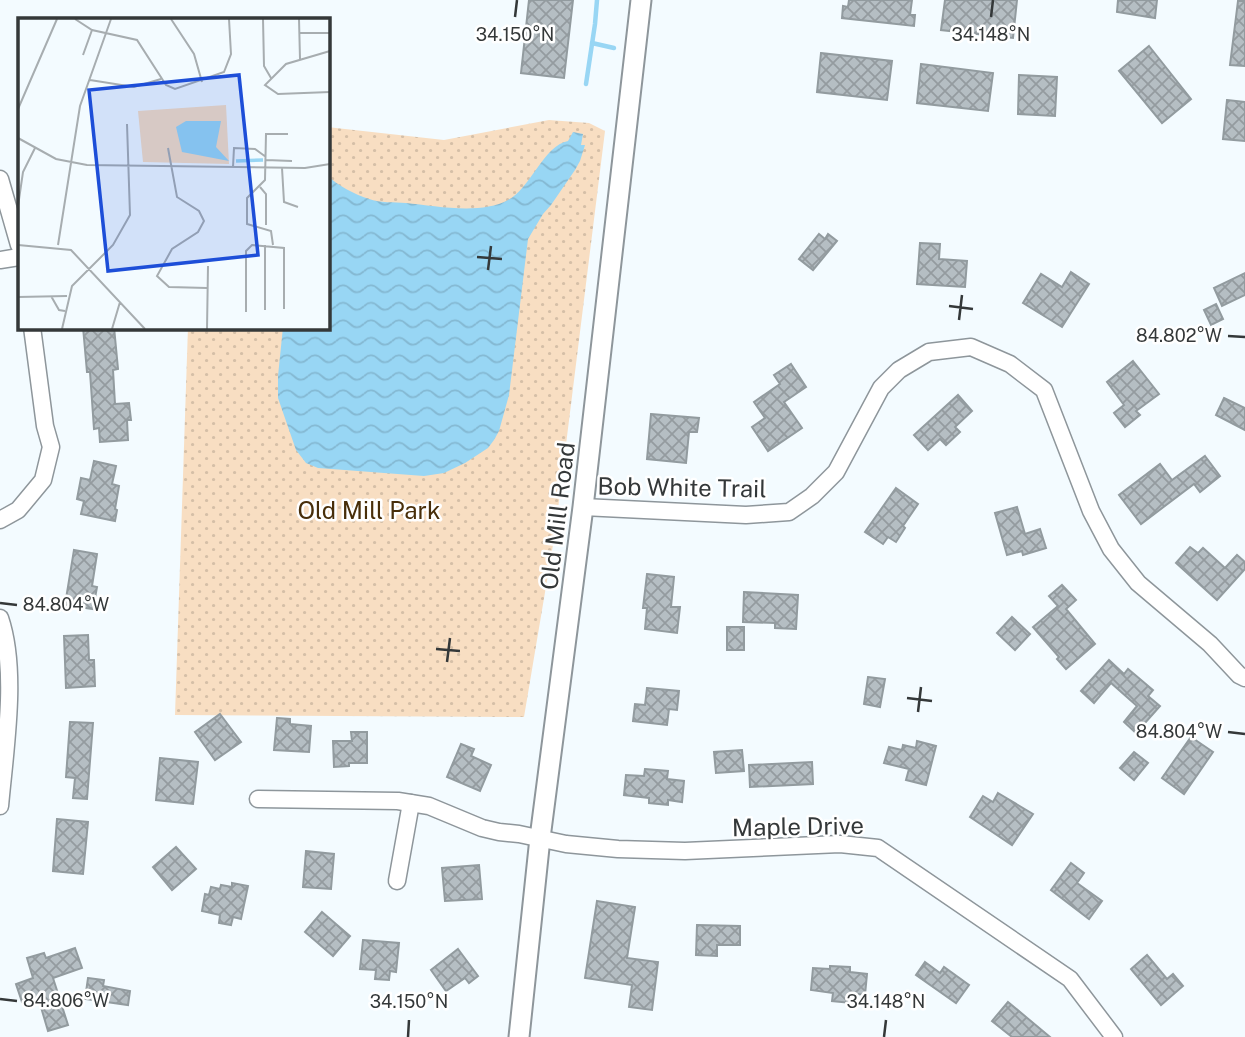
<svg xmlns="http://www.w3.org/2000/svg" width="1245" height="1037" font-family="'Public Sans',sans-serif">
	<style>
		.park { fill: url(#park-dots) }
		.water { fill: url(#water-waves) }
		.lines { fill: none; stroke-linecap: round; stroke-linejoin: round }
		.stream { stroke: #98d6f4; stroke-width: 4.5 }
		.building { fill: url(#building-cross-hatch); stroke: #929b9f; stroke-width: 2 }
		.minor-casing { stroke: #8e969b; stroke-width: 19 }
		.tertiary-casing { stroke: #8e969b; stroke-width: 23 }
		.minor { stroke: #fff; stroke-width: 16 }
		.tertiary { stroke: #fff; stroke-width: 19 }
		.ticks { fill: none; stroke: #343839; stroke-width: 2.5 }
		.labels { text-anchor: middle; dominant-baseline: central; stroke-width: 5; stroke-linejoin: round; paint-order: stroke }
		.street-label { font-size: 24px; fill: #343839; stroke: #fff }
		.park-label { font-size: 24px; fill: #482e09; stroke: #fff }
		.inset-river { fill: none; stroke: #98d6f4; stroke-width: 3.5 }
		.inset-road { fill: none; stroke: #a7adb0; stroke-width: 2 }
		.view { fill: #1d4ed8; fill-opacity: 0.15; stroke: #1d4ed8; stroke-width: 3.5 }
		.inset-edge { fill: none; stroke: #343839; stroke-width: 3.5 }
		.ticks-label { font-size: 18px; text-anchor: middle; fill: #343839; stroke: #fff; stroke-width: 5; stroke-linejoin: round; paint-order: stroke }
	</style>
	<defs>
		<pattern id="park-dots" width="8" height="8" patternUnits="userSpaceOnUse" patternTransform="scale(1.75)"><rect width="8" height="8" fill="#f8dec2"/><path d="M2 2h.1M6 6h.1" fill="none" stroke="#d5bfa7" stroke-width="1.8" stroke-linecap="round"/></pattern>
		<pattern id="water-waves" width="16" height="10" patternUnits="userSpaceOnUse" patternTransform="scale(1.75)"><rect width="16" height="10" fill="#98d6f4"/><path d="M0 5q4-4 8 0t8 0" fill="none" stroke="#84b8d2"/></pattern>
		<pattern id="building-cross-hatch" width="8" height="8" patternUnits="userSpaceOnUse" patternTransform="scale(1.75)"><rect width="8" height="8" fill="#b5bec3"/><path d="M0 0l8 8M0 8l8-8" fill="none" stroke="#949b9f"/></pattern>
	</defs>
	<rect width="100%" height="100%" fill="#f3fbff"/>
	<!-- park -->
	<path class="park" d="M549 120 589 123 605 131 555 533 524 717 175 715 188 327H327V127L444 140Z"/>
	<!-- water -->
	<path class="water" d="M573 132 583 134 581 145H585L580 161 575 170 551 205 543 214 528 239 509 395 499 431 494 440 488 448 465 463 444 473 424 476 318 468 306 463 296 450 278 398V376L283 327H327V175C338 186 354 194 369 199 380 203 394 202 406 203 436 206 481 215 508 200 531 188 544 145 568 141Z"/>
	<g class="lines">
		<!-- stream -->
		<g class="stream">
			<path d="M592 43 614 48"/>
			<path d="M586 84 595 24 597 0"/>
		</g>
	</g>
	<!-- building -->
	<g class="building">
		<path d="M529 0H573L564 78 521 73Z"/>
		<path d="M849 0H912L910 15H915L914 26 842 18 843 6 848 7Z"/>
		<path d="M945 0H1017L1013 38 941 30Z"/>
		<path d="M1118 0H1157L1155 18 1117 12Z"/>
		<path d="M1238 1H1245V66L1230 65Z"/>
		<path d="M1149 46 1191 99 1162 123 1119 71Z"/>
		<path d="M821 53 892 61 887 100 817 92Z"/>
		<path d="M921 64 993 73 988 111 917 103Z"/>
		<path d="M1019 75 1057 77 1055 116 1018 114Z"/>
		<path d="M1227 100 1245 102V141L1223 139Z"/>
		<path d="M819 234 825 239 828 234 837 241 813 270 799 259Z"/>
		<path d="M920 243 940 244 939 259 967 261 965 287 917 284Z"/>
		<path d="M1071 272 1089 284 1062 327 1023 303 1041 274 1062 287Z"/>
		<path d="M1245 273V295L1222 306 1214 288Z"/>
		<path d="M1216 304 1223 319 1211 325 1204 310Z"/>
		<path d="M83 327H114L118 369 113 370 115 404 129 403 131 420H127L128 440 100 442 99 428 94 429 90 372H87Z"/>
		<path d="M1133 361 1159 394 1136 411 1140 415 1125 427 1114 413 1124 405 1107 382Z"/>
		<path d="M791 364 806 387 784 402 802 428 768 451 752 427 765 418 754 402 780 384 774 375Z"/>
		<path d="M958 395 972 411 955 427 960 432 946 445 940 439 928 450 914 435Z"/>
		<path d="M1224 398 1245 408V430L1216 415Z"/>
		<path d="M651 414 699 418 697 432H689L686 463 647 459Z"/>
		<path d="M1205 456 1220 476 1200 492 1194 484 1141 524 1119 495 1160 464 1172 480Z"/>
		<path d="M94 461 116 466 112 484 119 486 115 509 117 510 115 521 81 514 84 501 77 499 81 478 90 480Z"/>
		<path d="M896 488 918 504 903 526 905 528 896 542 888 537 883 544 865 532Z"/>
		<path d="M1017 507 1025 534 1040 529 1046 548 1023 555 1022 551 1007 555 995 513Z"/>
		<path d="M1190 547 1198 553 1203 548 1225 568 1237 555 1245 562V569L1217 600 1176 563Z"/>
		<path d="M74 550 97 554 92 586 97 587 93 609 65 605Z"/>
		<path d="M647 574 674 577 671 607H680L677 633 645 629 647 608H643Z"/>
		<path d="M1062 585 1076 600 1066 609 1095 644 1066 669 1057 659 1059 657 1033 627 1058 606 1049 596Z"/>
		<path d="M744 592 798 595 796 629 775 628V623L743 622Z"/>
		<path d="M1012 617 1030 634 1015 650 997 633Z"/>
		<rect x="727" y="627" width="17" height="23"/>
		<path d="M88 635 89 660H94L95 686 66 688 64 636Z"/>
		<path d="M1109 660 1124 674 1128 669 1153 690 1148 696 1160 706 1136 733 1124 722 1137 706 1111 683 1094 703 1081 691Z"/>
		<path d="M868 677 885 679 880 707 864 704Z"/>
		<path d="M647 688 679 691 677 710 669 709 667 725 633 721 635 704 645 705Z"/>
		<path d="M220 714 241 742 215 760 195 732Z"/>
		<path d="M277 718 290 719V724L311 726 309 752 274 750Z"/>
		<path d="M70 722 93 723 87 799 73 798 75 778 66 777Z"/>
		<path d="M351 732H367V763H349V766L334 767 333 741H352Z"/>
		<path d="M1191 737 1213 752 1184 794 1162 778Z"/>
		<path d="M917 741 936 746 926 785 906 780 909 769 884 763 889 747 902 750 903 745 916 748Z"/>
		<path d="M461 744 474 749 471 756 491 765 480 791 447 777Z"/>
		<path d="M742 750 744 771 716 773 714 752Z"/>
		<path d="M1134 752 1148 763 1134 780 1120 768Z"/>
		<path d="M160 758 198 762 193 804 156 800Z"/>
		<path d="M812 762 813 784 750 787 749 765Z"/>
		<path d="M645 769 668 771 667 779 684 781 682 802 668 800V805L649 803V798L624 795 626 775 644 776Z"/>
		<path d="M998 793 1033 814 1012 845 970 817 983 796 993 802Z"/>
		<path d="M57 819 88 822 83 874 53 871Z"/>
		<path d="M176 847 196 869 172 890 153 867Z"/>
		<path d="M306 851 334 854 331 889 303 887Z"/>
		<path d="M1071 863 1084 873 1077 883 1102 901 1089 919 1051 890Z"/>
		<path d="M479 865 482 899 445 901 442 868Z"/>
		<path d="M232 883 248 886 241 919 233 917 231 925 219 923 220 915 202 911 205 894 209 895 211 887 220 889 221 885 232 887Z"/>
		<path d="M597 901 635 907 627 958 658 962 652 1010 629 1007 632 985 585 978Z"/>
		<path d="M322 912 350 936 333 956 305 932Z"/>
		<path d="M697 925 740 926V945H717V956L696 955Z"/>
		<path d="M363 940 399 943 396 972 390 971 389 980 375 979 376 970 360 969Z"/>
		<path d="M75 948 82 968 53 978 68 1025 48 1031 38 997 22 1002 16 984 33 978 27 958 44 953 46 958Z"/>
		<path d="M458 949 478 976 469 983 465 978 446 991 431 970Z"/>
		<path d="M1147 955 1167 979 1173 974 1183 986 1161 1005 1131 969Z"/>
		<path d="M925 962 940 973 944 967 969 985 956 1003 916 975Z"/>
		<path d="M830 966 850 967V972L867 974 865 995 851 993V1003L832 1001 833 993 811 990 813 968 830 969Z"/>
		<path d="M88 978 104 980 103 986 130 991 128 1005 85 999Z"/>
		<path d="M1008 1002 1050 1037H1012L992 1021Z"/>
	</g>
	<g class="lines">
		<!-- minor casing -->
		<g class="minor-casing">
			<g id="minor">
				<path d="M0 179 19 245"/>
				<path d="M0 260 19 257"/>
				<path d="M583 507 746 515 789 512 812 496 836 472 881 388 899 370 929 352 971 347 1010 364 1044 390 1091 511 1111 549 1138 583 1210 644 1239 675 1245 678"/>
				<path d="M0 520 18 510 43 480 51 447 45 426 32 327"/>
				<path d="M0 618C18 671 5 749 0 806"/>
				<path d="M258 799 398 801 429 806 482 828 499 832 519 834 566 844 618 849 685 851 840 844 878 848 1070 979 1114 1037"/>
				<path d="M397 881 411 803"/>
			</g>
		</g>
		<!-- tertiary casing -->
		<g class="tertiary-casing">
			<path id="tertiary" d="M519 1037 540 838 583 507 641 0"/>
		</g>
		<!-- minor -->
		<use href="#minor" class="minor"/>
		<!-- tertiary -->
		<use href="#tertiary" class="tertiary"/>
	</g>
	<!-- ticks -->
	<path class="ticks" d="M515 17 517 0M991 17 993 0M477 257 502 259M488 270 491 246M949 306 973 309M959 320 962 295M1228 336 1245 337M0 603 17 605M436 649 460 651M447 662 450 638M907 698 932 701M918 712 921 687M1228 732 1245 734M0 999 17 1001M408 1037 409 1020M884 1037 886 1020"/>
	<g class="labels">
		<!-- street labels -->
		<g class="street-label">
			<text transform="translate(682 487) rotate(1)">Bob White Trail</text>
			<text transform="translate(557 516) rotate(-83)">Old Mill Road</text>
			<text transform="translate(798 826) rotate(-1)">Maple Drive</text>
		</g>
		<!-- park labels -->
		<g class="park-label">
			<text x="369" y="510">Old Mill Park</text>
		</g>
	</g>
	<!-- overview -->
	<g transform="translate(18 18)">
		<rect width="312" height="312" fill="#f3fbff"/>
		<path d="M208 87 211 146 125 144 120 93Z" fill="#f8dec2"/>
		<path d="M168 103H203L198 129 211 143 164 134 158 109Z" fill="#98d6f4"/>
		<path class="inset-river" d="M218 143 245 142"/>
		<path class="inset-road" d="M57 1 74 12 119 22 148 67 157 71 206 54 213 36 211 1M153 1 176 36 184 64M245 1 246 48 253 60M281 1 282 41M281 15H312M312 33 268 46 247 67 260 76 312 74M65 37 74 12M72 62 116 69 143 61M0 91 39 1M0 120 38 141 69 147 287 150 312 146M150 130 159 179 181 193 186 203 180 214 154 231 139 258 151 269 189 270M248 142 274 143M215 149 216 130 237 131 248 139M264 150 266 184 280 189M242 169 248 176V207M0 188 5 154 17 130M0 227 53 232 127 311M40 227 62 88 93 1M255 227 253 213 229 206V180L247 162 248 116H270M33 278 41 292 47 293M0 279 49 278M247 292V227M228 294V233L234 227 266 230V291M44 311 54 268 95 227 112 197 109 106M94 311 102 284M189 311 190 248"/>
		<path class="view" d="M221 57 240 237 90 253 71 72Z"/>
		<rect width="312" height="312" class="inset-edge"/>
	</g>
	<g class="ticks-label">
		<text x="515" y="41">34.150°N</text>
		<text x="991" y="41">34.148°N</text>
		<text x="1179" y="342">84.802°W</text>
		<text x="66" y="611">84.804°W</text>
		<text x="1179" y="738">84.804°W</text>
		<text x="66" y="1007">84.806°W</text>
		<text x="409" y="1008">34.150°N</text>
		<text x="886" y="1008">34.148°N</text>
	</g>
</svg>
